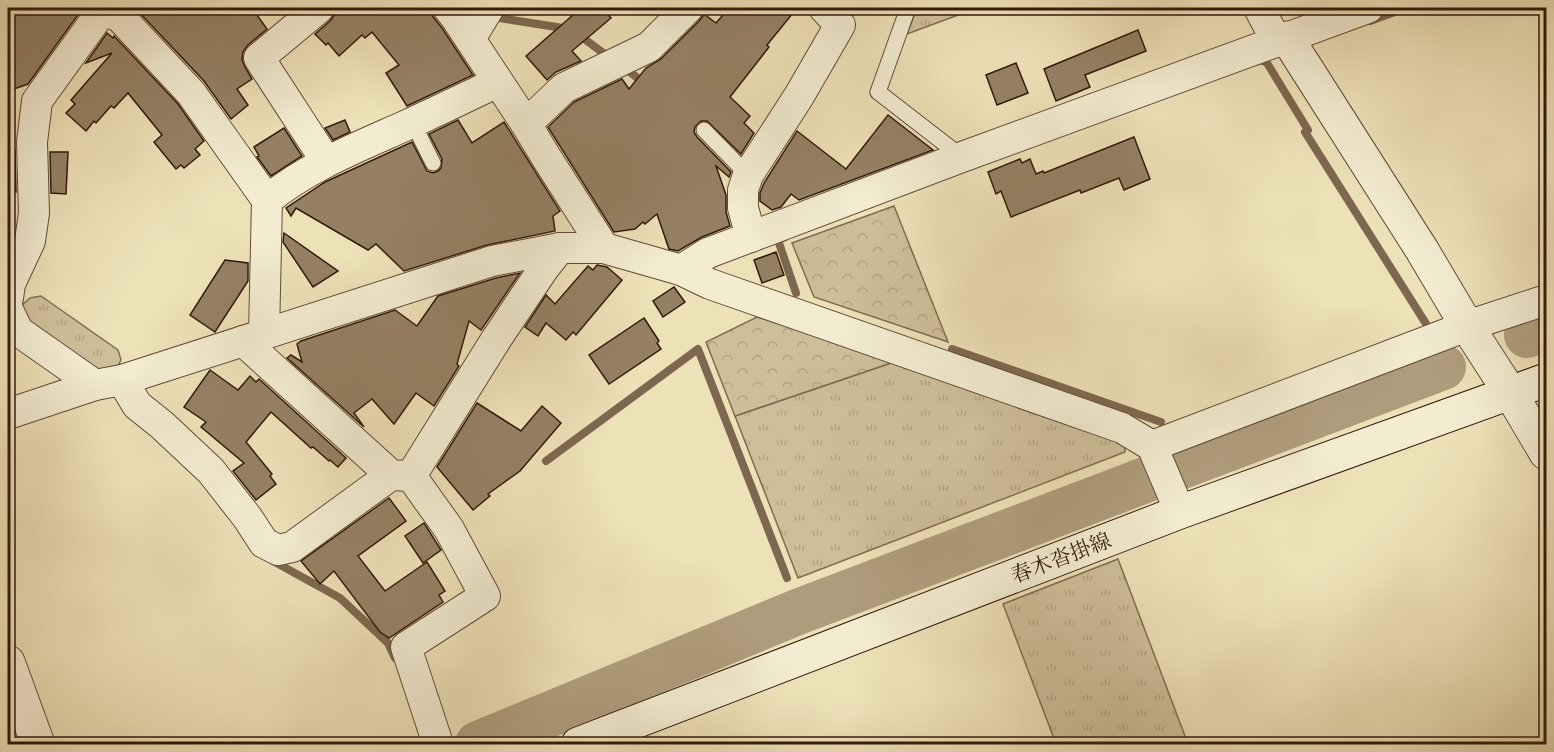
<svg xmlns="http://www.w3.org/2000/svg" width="1554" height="752" font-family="Alegreya,'Noto Serif JP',serif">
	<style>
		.grass { fill: url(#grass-tufts); stroke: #806c52; stroke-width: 1.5 }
		.park { fill: url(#park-crowns); stroke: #806c52; stroke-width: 1.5 }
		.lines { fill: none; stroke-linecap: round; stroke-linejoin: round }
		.stream { stroke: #7d684f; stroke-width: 8 }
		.river { stroke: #ae9d7d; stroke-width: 46 }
		.building { fill: #948164; stroke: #33190a; stroke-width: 1.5 }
		.service-casing { stroke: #624b36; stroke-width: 17 }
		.minor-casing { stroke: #624b36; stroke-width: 32 }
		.tertiary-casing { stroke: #624b36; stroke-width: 35 }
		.secondary-casing { stroke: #33190a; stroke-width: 35 }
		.service { stroke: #f3ecd1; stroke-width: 15 }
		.minor { stroke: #f3ecd1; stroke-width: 30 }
		.tertiary { stroke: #f3ecd1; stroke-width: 33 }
		.secondary { stroke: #f3ecd1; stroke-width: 33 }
		.labels { text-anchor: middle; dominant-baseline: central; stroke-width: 4.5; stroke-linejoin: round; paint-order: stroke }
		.street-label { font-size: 21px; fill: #33190a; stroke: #f3ecd1 }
	</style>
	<defs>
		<pattern id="grass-tufts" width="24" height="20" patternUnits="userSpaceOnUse" patternTransform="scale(1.5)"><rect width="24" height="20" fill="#cdbf9a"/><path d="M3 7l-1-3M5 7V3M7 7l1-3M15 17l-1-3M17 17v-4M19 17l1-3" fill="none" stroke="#b0a483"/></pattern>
		<pattern id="park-crowns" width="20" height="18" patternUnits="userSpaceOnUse" patternTransform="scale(1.5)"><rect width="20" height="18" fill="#cdbf9a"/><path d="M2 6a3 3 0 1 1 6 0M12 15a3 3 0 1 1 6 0" fill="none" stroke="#b0a483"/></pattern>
	</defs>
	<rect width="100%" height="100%" fill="#ede1b8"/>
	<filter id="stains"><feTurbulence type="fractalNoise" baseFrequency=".00333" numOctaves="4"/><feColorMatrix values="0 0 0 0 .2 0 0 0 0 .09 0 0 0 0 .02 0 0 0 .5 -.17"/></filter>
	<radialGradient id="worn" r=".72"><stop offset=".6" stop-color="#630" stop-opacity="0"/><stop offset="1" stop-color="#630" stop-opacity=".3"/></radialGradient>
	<!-- grass -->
	<g class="grass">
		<path d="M917 8H977L907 34Z"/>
		<path d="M41 296 118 350 121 360 114 374 99 373 29 324 22 305 30 298Z"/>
		<path d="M897 361 1124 441 1125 452 798 578 735 416Z"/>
		<path d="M1118 559 1188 744H1056L1003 604Z"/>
	</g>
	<!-- park -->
	<g class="park">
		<path d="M894 206 948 342 814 297 792 243Z"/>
		<path d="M757 317 897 361 735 416 706 342Z"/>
	</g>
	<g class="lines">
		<!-- stream -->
		<g class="stream">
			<path d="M1278 8 1280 11"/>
			<path d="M493 17 569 29"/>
			<path d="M1370 21 1406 8"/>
			<path d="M579 35 606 55"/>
			<path d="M1256 62 1261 60 1267 63 1308 130 1305 132 1430 330"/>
			<path d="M626 69 644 83"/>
			<path d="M785 237 778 240 796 293"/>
			<path d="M952 349 1161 422"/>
			<path d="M1236 429 1271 432"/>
			<path d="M546 461 698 349 787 578"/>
			<path d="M273 561 340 598 388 643 395 658"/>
		</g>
		<!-- river -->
		<g class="river">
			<path d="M1527 335 1546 328"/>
			<path d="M478 744 800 611 1443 367"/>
		</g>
	</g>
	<!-- building -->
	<g class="building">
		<path d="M8 8H73L80 12 28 84 8 91Z"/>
		<path d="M141 8H252L267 29 248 45 243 52 242 60 245 67 252 79 237 89 248 105 231 119 204 81 138 11Z"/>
		<path d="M337 8H426L442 28 473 75 407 106 386 73 399 65 372 32 365 38 362 35 339 56 328 43 326 45 315 34 330 21 335 14Z"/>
		<path d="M581 8H602L611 18 572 51 581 61 556 72 547 80 526 56Z"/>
		<path d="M729 8H797L767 45 769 47 730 97 750 116 744 123 754 133 741 154 707 121H701L695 127 694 132 697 137 731 172 729 177 716 166 726 195V212L730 226 702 237 678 251 669 249 657 214 645 224 643 222 635 229 614 232 548 127 574 102 622 79 629 89 646 68 661 59 700 20 704 14 716 23Z"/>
		<path d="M1138 30 1146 51 1085 75 1090 87 1056 101 1044 69Z"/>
		<path d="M107 33 113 38 114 36 178 104 204 141 195 149 200 155 184 168 181 165 176 169 154 142 162 135 128 93 114 108 111 106 96 123 94 121 86 131 66 113 75 104 71 100 112 53 86 63Z"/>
		<path d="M1016 63 1028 93 997 105 986 75Z"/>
		<path d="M888 115 933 150 799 200 791 194 781 207 772 210 760 201V193L764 183 797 131 846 169Z"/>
		<path d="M345 120 350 132 333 140 325 128Z"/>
		<path d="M458 120 472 143 504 122 560 211 553 216 555 231 487 245 404 271 376 244 368 250 296 208 291 216 286 208 325 182 412 142 427 171 433 173 438 171 441 168 442 159 429 134Z"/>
		<path d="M284 128 302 156 271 176 257 157 259 156 254 147Z"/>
		<path d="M1134 137 1150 179 1124 190 1119 178 1081 193 1080 190 1011 217 1001 191 996 194 988 172 1020 159 1022 163 1030 159 1036 174 1043 171 1044 173Z"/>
		<path d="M8 151H15L16 192H8Z"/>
		<path d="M50 152H68L66 194 51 193Z"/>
		<path d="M284 233 338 271 313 287 283 242Z"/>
		<path d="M776 252 784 275 762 283 754 260Z"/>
		<path d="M225 260 248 263V281L215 332 190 315Z"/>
		<path d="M597 265 607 267 622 280 576 335 573 332 566 340 546 323 538 336 525 327 546 295 555 304 588 266 593 270Z"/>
		<path d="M520 273 481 330 469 321 457 364 459 366 434 406 416 393 394 424 372 399 354 413 364 427 287 358 291 355 302 362 297 344 301 341 395 310 417 326 438 296 496 278Z"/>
		<path d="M674 287 685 302 663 317 653 301Z"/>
		<path d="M644 318 659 341 657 343 661 349 609 384 589 355Z"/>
		<path d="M210 370 238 390 250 376 256 382 259 379 346 458 338 467 330 460 329 461 313 447 311 448 271 412 246 442 272 474 270 476 276 484 256 500 233 471 244 463 201 427 206 422 184 407Z"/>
		<path d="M477 403 521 431 542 406 561 423 520 471 488 494 490 496 473 510 437 467Z"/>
		<path d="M389 498 406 521 358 556 385 591 427 562 445 591 439 595 443 602 389 638 380 632 334 571 320 584 301 561Z"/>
		<path d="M424 523 441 550 423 563 405 536Z"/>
	</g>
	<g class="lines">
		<!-- service casing -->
		<g class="service-casing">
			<g id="service">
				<path d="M908 8 878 92 962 157"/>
				<path d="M413 123 433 163"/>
				<path d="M704 130 748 175"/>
			</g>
		</g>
		<!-- minor casing -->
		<g class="minor-casing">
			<g id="minor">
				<path d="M97 8 102 11 119 16 191 93 267 200 264 334"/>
				<path d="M319 8 259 58 326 161"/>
				<path d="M448 8 456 18 526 124 546 157 604 248"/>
				<path d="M1259 8 1277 42"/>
				<path d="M470 39 489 8"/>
				<path d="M526 124 564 88 649 47 688 8"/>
				<path d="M267 200C309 166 358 147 407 125 438 111 468 96 498 82"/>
				<path d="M751 237 743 208V190L748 175 799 96 840 25 824 8"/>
				<path d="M681 270 708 253 962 157 1368 8"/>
				<path d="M8 298 10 284 30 241 34 213 32 142 37 101 102 11"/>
				<path d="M8 310 18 331 95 385"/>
				<path d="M243 341 391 475 411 476 449 529 485 596 406 647 438 744"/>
				<path d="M122 380 137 405 162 425 211 471 247 517 264 543 278 550 292 547 391 475"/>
				<path d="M8 414 95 385 122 380 492 261 560 248H604L681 270 710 284 1122 428 1152 446 1180 512"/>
				<path d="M1152 446 1467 326 1546 300"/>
				<path d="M411 476 497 338 544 268 560 248"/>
			</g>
		</g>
		<!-- tertiary casing -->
		<g class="tertiary-casing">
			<g id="tertiary">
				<path d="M1287 38 1422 250 1467 326 1511 394 1546 453"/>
				<path d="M8 662 38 744"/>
			</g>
		</g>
		<!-- secondary casing -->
		<g class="secondary-casing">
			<path id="secondary" d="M578 744 1180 512 1546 380"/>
		</g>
		<!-- service -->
		<use href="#service" class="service"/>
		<!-- minor -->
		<use href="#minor" class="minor"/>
		<!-- tertiary -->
		<use href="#tertiary" class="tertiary"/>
		<!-- secondary -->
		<use href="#secondary" class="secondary"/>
	</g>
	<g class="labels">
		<!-- street labels -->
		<g class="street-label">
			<text transform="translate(1061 558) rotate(-21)">春木沓掛線</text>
		</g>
	</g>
	<!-- margin -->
	<rect width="1554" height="752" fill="none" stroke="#ede1b8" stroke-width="30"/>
	<rect x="9" y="9" width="1536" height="734" fill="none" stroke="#33190a" stroke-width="3"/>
	<rect x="15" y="15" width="1524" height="722" fill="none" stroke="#33190a" stroke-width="1.5"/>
	<rect width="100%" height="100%" filter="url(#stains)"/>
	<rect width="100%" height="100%" fill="url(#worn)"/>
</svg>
